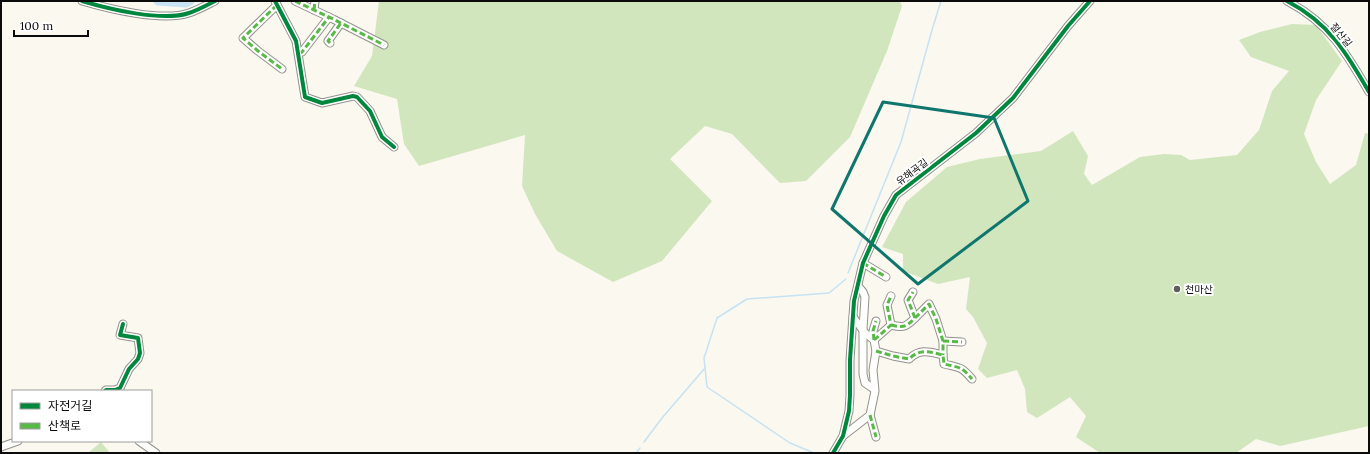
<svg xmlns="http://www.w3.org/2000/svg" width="1370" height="454" font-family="Lora,'Noto Sans KR',serif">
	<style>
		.forest { fill: #d2e6be }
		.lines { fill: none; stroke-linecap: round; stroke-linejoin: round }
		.stream { stroke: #c6e2f3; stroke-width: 1.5 }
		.river { stroke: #c6e2f3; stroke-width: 9 }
		.minor-casing { stroke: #93928e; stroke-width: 9 }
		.minor { stroke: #fefefd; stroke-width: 7 }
		.quiet { stroke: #58b947; stroke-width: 3; stroke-dasharray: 6 3; stroke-linecap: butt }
		.cycleway-casing { stroke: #fff; stroke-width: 6 }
		.cycleway { stroke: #00873e; stroke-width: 4 }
		.marked { fill: none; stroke: #0f766e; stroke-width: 3; stroke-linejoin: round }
		.poi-dot { fill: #5f5e5b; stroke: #fff; stroke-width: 1.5 }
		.labels { text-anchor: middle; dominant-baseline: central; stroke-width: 4; stroke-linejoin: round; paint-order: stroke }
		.street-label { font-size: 10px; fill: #0b0b0b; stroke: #fff }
		.poi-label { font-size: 10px; fill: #0b0b0b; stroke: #fff; text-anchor: start }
	</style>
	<rect width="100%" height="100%" fill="#faf8ef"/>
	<!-- forest -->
	<g class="forest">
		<path d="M379 1H900L902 6 887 51 850 137 806 181 780 183 732 134 705 126 670 159 712 201 662 261 613 282 557 251 535 214 522 186 525 135 419 166 404 144 397 99 354 86 372 56Z"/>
		<path d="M1292 24 1316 25 1342 61 1316 100 1304 134 1316 162 1330 184 1356 165 1365 133 1369 134V426L1280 446 1256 439 1236 453H1100L1076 437 1086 416 1070 397 1037 418 1027 412 1025 389 1017 370 987 378 978 369 987 343 973 317 966 309 970 277 938 284 903 271V254L882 247 906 202 947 167 980 159 1041 151 1073 131 1088 156 1084 174 1092 185 1140 157 1164 154 1181 155 1190 160 1237 155 1259 130 1272 91 1289 71 1251 57 1239 40 1260 32Z"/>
		<path d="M101 442 110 453H88Z"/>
	</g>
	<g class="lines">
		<!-- stream -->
		<g class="stream">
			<path d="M848 273 901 142 932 30 941 1"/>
			<path d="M644 442 662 418 705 368"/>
			<path d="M636 453 640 448"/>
			<path d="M814 453 790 443 707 387 704 358 717 318 747 299 829 293 846 279"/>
		</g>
		<!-- river -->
		<path class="river" d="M158 1 186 3 190 1"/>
		<!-- minor casing -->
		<g class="minor-casing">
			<g id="minor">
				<path d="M82 1C109 9 162 22 189 13 198 10 207 5 215 1"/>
				<path d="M275 1 296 41 305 97 322 103 353 96 357 97 370 111 382 137 394 147"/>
				<path d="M295 1 333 19 384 45"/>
				<path d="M1287 1C1329 23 1346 52 1369 92"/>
				<path d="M277 5 243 38 258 51 282 69"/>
				<path d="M314 10 315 1"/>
				<path d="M330 43 328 41 341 23"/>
				<path d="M299 53 302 52 329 17"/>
				<path d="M863 263 886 277"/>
				<path d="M858 286 863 292 865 297 863 329V374L865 383 874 389"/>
				<path d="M915 318 929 304 936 319 943 341V355"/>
				<path d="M891 325C904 328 906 327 915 318L908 300 913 292"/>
				<path d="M874 340 891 325 887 305 891 296"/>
				<path d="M874 340 873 331 876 321"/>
				<path d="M943 341 962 342"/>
				<path d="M876 351 893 356 909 359C920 348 930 352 943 355L944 364C960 368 961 366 972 379"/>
				<path d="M105 391 106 390H115L120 388 129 369 138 359 140 353 138 338 120 335 123 324"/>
				<path d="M870 415 876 437"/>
				<path d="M843 436 870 415 875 391 873 370 876 351 874 340 865 333 853 317"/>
				<path d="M139 441 156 453"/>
				<path d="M1 447 18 441"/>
				<path d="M833 453 843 436 849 411 850 395V360L854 301 863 263 884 216 896 195 976 133 1013 98 1068 26 1090 1"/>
			</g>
		</g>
		<!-- minor -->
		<use href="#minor" class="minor"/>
		<!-- quiet -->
		<g class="quiet">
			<path d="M295 1 333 19 384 45"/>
			<path d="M277 5 243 38 258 51 282 69"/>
			<path d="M314 10 315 1"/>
			<path d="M330 43 328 41 341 23"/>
			<path d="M299 53 302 52 329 17"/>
			<path d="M863 263 886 277"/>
			<path d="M915 318 929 304 936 319 943 341V355"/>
			<path d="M891 325C904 328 906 327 915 318L908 300 913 292"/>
			<path d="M874 340 891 325 887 305 891 296"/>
			<path d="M874 340 873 331 876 321"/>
			<path d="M943 341 962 342"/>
			<path d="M876 351 893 356 909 359C920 348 930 352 943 355L944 364C960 368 961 366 972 379"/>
			<path d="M870 415 876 437"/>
		</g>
		<!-- cycleway casing -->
		<g class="cycleway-casing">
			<g id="cycleway">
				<path d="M82 1C109 9 162 22 189 13 198 10 207 5 215 1"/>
				<path d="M275 1 296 41 305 97 322 103 353 96 357 97 370 111 382 137 394 147"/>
				<path d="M1287 1C1329 23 1346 52 1369 92"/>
				<path d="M105 391 106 390H115L120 388 129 369 138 359 140 353 138 338 120 335 123 324"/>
				<path d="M833 453 843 436 849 411 850 395V360L854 301 863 263 884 216 896 195 976 133 1013 98 1068 26 1090 1"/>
			</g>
		</g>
		<!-- cycleway -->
		<use href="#cycleway" class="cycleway"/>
	</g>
	<!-- marked area -->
	<path class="marked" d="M883 102 994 118 1028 201 918 284 832 209Z"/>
	<!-- markers -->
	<circle class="poi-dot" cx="1177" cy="289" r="4"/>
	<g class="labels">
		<!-- street labels -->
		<g class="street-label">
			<text transform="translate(1341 35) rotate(51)">절산길</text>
			<text transform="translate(912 172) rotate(-37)">유해곡길</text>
		</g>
		<!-- poi labels -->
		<g class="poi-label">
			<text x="1185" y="289">천마산</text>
		</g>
	</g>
	<!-- border -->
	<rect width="1370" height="454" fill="none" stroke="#0b0b0b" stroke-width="4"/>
	<!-- legend -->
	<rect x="12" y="390" width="140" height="52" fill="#ffffff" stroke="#9d9d9d"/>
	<rect x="20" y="403" width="20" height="6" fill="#00873e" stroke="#9d9d9d"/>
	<text x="48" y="410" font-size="12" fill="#0b0b0b">자전거길</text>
	<rect x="20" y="423" width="20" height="6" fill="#58b947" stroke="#9d9d9d"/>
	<text x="48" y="430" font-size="12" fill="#0b0b0b">산책로</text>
	<!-- scale -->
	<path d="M14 30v6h74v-6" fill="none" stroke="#0b0b0b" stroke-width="2"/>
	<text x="20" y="30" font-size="12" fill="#0b0b0b" stroke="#ffffff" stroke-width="3" paint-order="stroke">100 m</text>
</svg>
